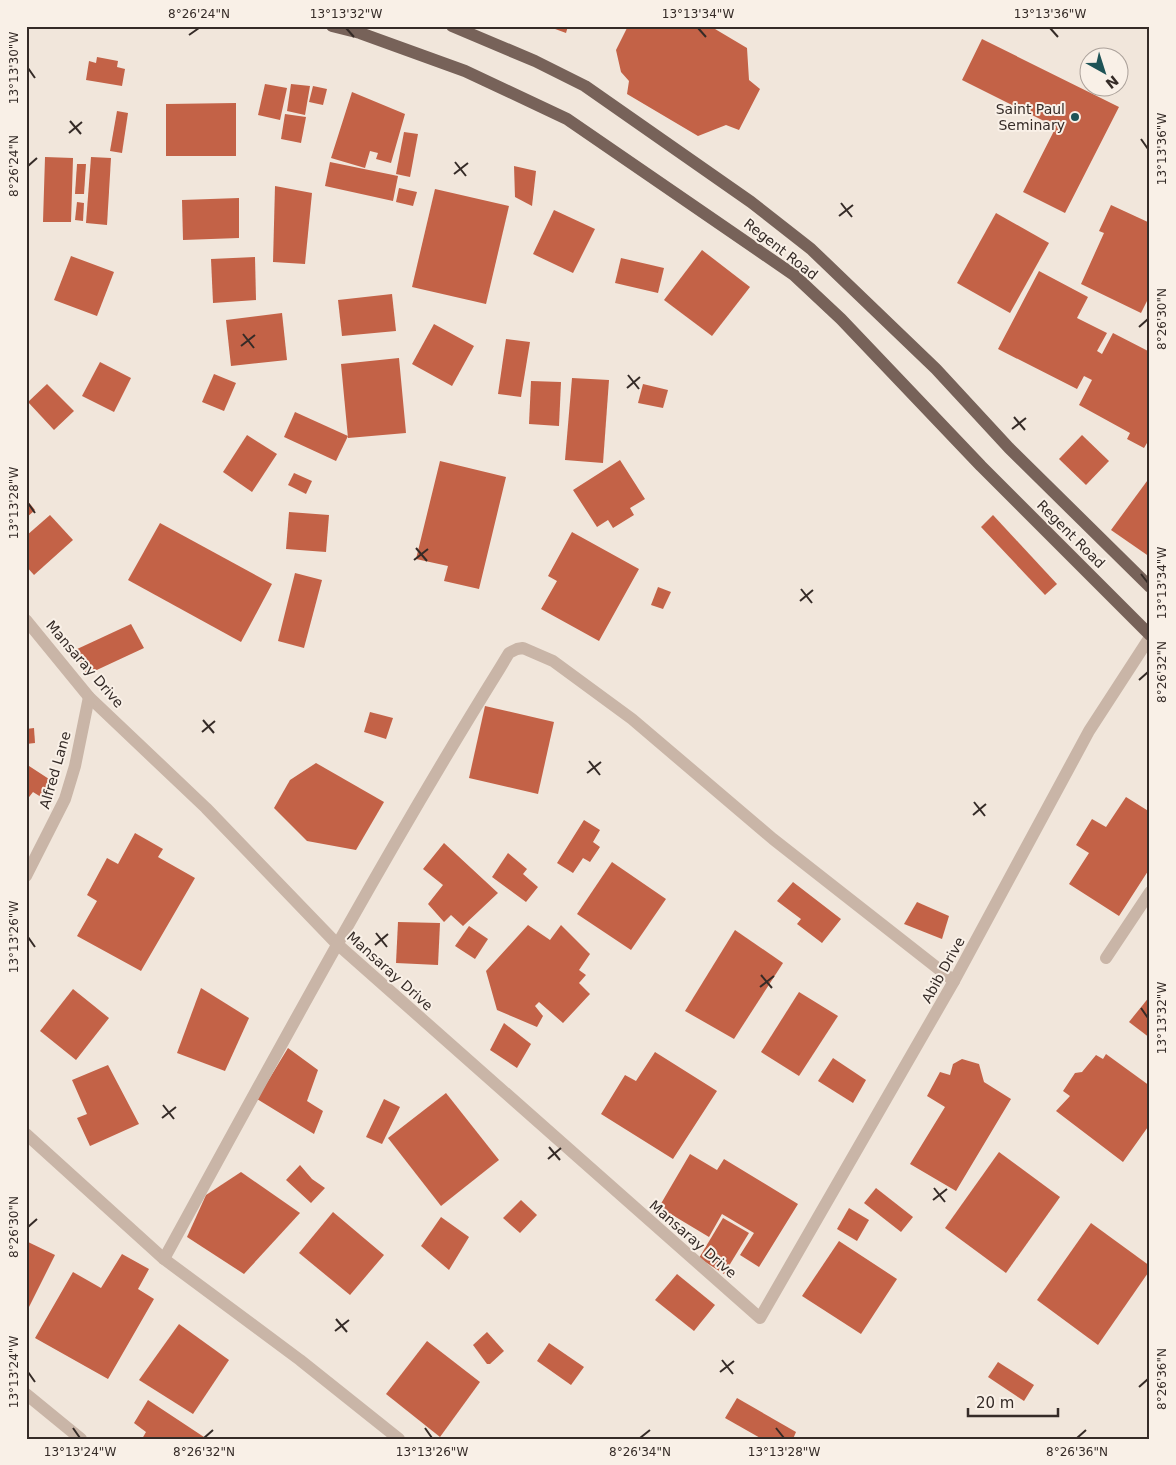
<svg xmlns="http://www.w3.org/2000/svg" width="1176" height="1465" font-family="'DejaVu Sans',sans-serif">
	<style>
		.building { fill: #c36247 }
		.lines { fill: none; stroke-linecap: round; stroke-linejoin: round }
		.minor { stroke: #c9b5a7; stroke-width: 12 }
		.major { stroke: #776259; stroke-width: 12 }
		.ticks { fill: none; stroke: #352b27; stroke-width: 2 }
		.poi-dot { fill: #1e5356; stroke: #f9f0e7; stroke-width: 2 }
		.labels { text-anchor: middle; dominant-baseline: central; stroke-width: 4; stroke-linejoin: round; paint-order: stroke }
		.poi-label { font-size: 14px; fill: #352b27; stroke: #f9f0e7; text-anchor: end }
		.street-label { font-size: 14px; fill: #352b27; stroke: #f9f0e7 }
		.neatline { fill: none; stroke: #352b27; stroke-width: 2 }
		.ticks-label { font-size: 12px; text-anchor: middle; fill: #352b27 }
	</style>
	<rect width="100%" height="100%" fill="#f1e6db"/>
	<!-- building -->
	<g class="building">
		<path d="M547 26H568L566 33Z"/>
		<path d="M628 26H710L747 48 749 80 760 89 739 130 726 125 698 136 627 94 629 81 621 72 616 50Z"/>
		<path d="M982 39 1119 107 1065 213 1023 192 1056 127 962 80Z"/>
		<path d="M97 57 118 61 117 67 125 69 122 86 86 80 89 61 96 63Z"/>
		<path d="M265 84 287 88 280 120 258 115Z"/>
		<path d="M291 84 310 86 305 115 287 111Z"/>
		<path d="M313 86 327 89 323 105 309 102Z"/>
		<path d="M352 92 405 114 391 163 376 159 378 153 370 151 365 168 331 158Z"/>
		<path d="M236 103V156H166V104Z"/>
		<path d="M117 111 128 113 122 153 110 151Z"/>
		<path d="M285 114 306 117 301 143 281 139Z"/>
		<path d="M404 132 418 134 410 177 396 174Z"/>
		<path d="M45 157 73 158 71 222H43Z"/>
		<path d="M91 157 111 158 107 225 86 223Z"/>
		<path d="M330 162 398 176 393 201 325 186Z"/>
		<path d="M77 164H86L84 194H75Z"/>
		<path d="M514 166 536 171 532 206 515 197Z"/>
		<path d="M275 186 312 193 305 264 273 262Z"/>
		<path d="M399 188 417 192 413 206 396 202Z"/>
		<path d="M435 189 509 206 486 304 412 287Z"/>
		<path d="M239 198V238L183 240 182 200Z"/>
		<path d="M77 202 84 203 83 221 75 220Z"/>
		<path d="M1111 205 1150 223V295L1141 313 1081 284 1104 233 1099 231Z"/>
		<path d="M554 210 595 229 573 273 533 254Z"/>
		<path d="M996 213 1049 243 1010 313 957 283Z"/>
		<path d="M702 250 750 287 712 336 664 300Z"/>
		<path d="M71 256 114 272 97 316 54 300Z"/>
		<path d="M255 257 256 300 213 303 211 259Z"/>
		<path d="M621 258 664 268 658 293 615 283Z"/>
		<path d="M1039 271 1088 297 1077 318 1107 333 1097 351 1102 354 1113 333 1150 352V438L1144 448 1127 439 1130 433 1079 405 1092 380 1084 376 1077 389 998 349Z"/>
		<path d="M392 294 396 331 342 336 338 300Z"/>
		<path d="M282 313 287 360 231 366 226 320Z"/>
		<path d="M434 324 474 346 452 386 412 364Z"/>
		<path d="M506 339 530 342 521 397 498 394Z"/>
		<path d="M399 358 406 433 348 438 341 364Z"/>
		<path d="M100 362 131 378 114 412 82 396Z"/>
		<path d="M214 374 236 383 224 411 202 402Z"/>
		<path d="M572 378 609 380 603 463 565 460Z"/>
		<path d="M531 381 561 382 559 426 529 424Z"/>
		<path d="M47 384 74 411 54 430 28 402Z"/>
		<path d="M643 384 668 390 663 408 638 403Z"/>
		<path d="M295 412 348 436 336 461 284 437Z"/>
		<path d="M247 435 277 454 252 492 223 472Z"/>
		<path d="M1082 435 1109 461 1086 485 1059 459Z"/>
		<path d="M620 460 645 499 630 508 634 515 613 528 608 520 597 527 573 490Z"/>
		<path d="M440 461 506 477 479 589 444 581 448 566 416 559Z"/>
		<path d="M294 473 312 481 306 494 288 485Z"/>
		<path d="M1150 477V557L1111 530Z"/>
		<path d="M26 499 35 510 26 518Z"/>
		<path d="M289 512 329 515 326 552 286 549Z"/>
		<path d="M50 515 73 540 34 575 26 566V536Z"/>
		<path d="M993 515 1057 584 1045 595 981 527Z"/>
		<path d="M160 523 272 584 241 642 128 580Z"/>
		<path d="M572 532 639 569 599 641 541 609 557 581 548 576Z"/>
		<path d="M295 573 322 580 304 648 278 641Z"/>
		<path d="M658 587 671 592 663 609 651 605Z"/>
		<path d="M131 624 144 648 86 675 75 650Z"/>
		<path d="M485 706 554 722 538 794 469 778Z"/>
		<path d="M370 712 393 718 386 739 364 732Z"/>
		<path d="M34 728 35 743 26 744V729Z"/>
		<path d="M316 763 384 802 356 850 307 841 274 808 290 780Z"/>
		<path d="M26 764 52 781 41 797 33 792 26 801Z"/>
		<path d="M1126 797 1150 812V868L1119 916 1069 884 1089 853 1076 845 1092 819 1106 827Z"/>
		<path d="M584 820 600 830 593 842 600 847 590 862 583 858 573 873 557 863Z"/>
		<path d="M135 833 163 849 158 857 195 878 141 971 77 936 97 901 87 895 107 858 118 864Z"/>
		<path d="M444 843 498 893 463 926 451 915 444 922 428 904 443 885 423 869Z"/>
		<path d="M508 853 527 869 523 874 538 887 526 902 492 877Z"/>
		<path d="M612 862 666 899 631 950 577 914Z"/>
		<path d="M793 882 841 919 822 943 797 924 801 919 777 901Z"/>
		<path d="M917 902 949 916 942 939 904 924Z"/>
		<path d="M398 922 440 923 438 965 396 963Z"/>
		<path d="M528 925 550 940 561 925 590 954 579 970 586 975 579 983 590 994 563 1023 539 1002 535 1006 543 1016 537 1027 497 1010 486 971Z"/>
		<path d="M469 926 488 939 475 959 455 946Z"/>
		<path d="M735 930 783 963 734 1039 685 1011Z"/>
		<path d="M201 988 249 1018 225 1071 177 1053Z"/>
		<path d="M73 989 109 1018 76 1060 40 1031Z"/>
		<path d="M799 992 838 1016 799 1076 761 1052Z"/>
		<path d="M1150 996V1038L1129 1022Z"/>
		<path d="M504 1023 531 1044 517 1068 490 1050Z"/>
		<path d="M288 1048 318 1070 307 1101 323 1111 314 1134 257 1099Z"/>
		<path d="M655 1052 717 1091 673 1159 601 1114 625 1075 636 1081Z"/>
		<path d="M1106 1054 1150 1086V1124L1123 1162 1056 1111 1070 1096 1063 1091 1075 1073 1082 1072 1096 1055 1103 1059Z"/>
		<path d="M833 1058 866 1080 853 1103 818 1081Z"/>
		<path d="M962 1059 979 1064 984 1082 1011 1099 956 1191 910 1164 945 1107 927 1096 940 1072 950 1075 953 1064Z"/>
		<path d="M108 1065 139 1124 90 1146 77 1118 87 1114 72 1080Z"/>
		<path d="M446 1093 499 1160 441 1206 388 1138Z"/>
		<path d="M384 1099 400 1107 382 1144 366 1137Z"/>
		<path d="M999 1152 1060 1197 1006 1273 945 1228Z"/>
		<path d="M690 1154 717 1170 724 1159 798 1204 759 1267 740 1255 754 1233 722 1214 709 1237 659 1207Z"/>
		<path d="M300 1165 312 1179 325 1188 311 1203 286 1180Z"/>
		<path d="M241 1172 300 1213 244 1274 187 1237 206 1195Z"/>
		<path d="M876 1188 913 1217 901 1232 864 1203Z"/>
		<path d="M521 1200 537 1215 520 1233 503 1218Z"/>
		<path d="M849 1208 869 1220 857 1241 837 1229Z"/>
		<path d="M333 1212 384 1255 350 1295 299 1253Z"/>
		<path d="M441 1217 469 1237 449 1270 421 1246Z"/>
		<path d="M723 1218 749 1233 724 1274 699 1258Z"/>
		<path d="M1091 1223 1150 1266V1270L1098 1345 1037 1300Z"/>
		<path d="M26 1241 55 1255 26 1313Z"/>
		<path d="M839 1241 897 1279 861 1334 802 1296Z"/>
		<path d="M122 1254 149 1269 138 1289 154 1299 108 1379 35 1338 73 1272 101 1288Z"/>
		<path d="M677 1274 715 1305 694 1331 655 1300Z"/>
		<path d="M179 1324 229 1360 193 1414 139 1380Z"/>
		<path d="M487 1332 504 1351 490 1364H487L473 1345Z"/>
		<path d="M427 1341 480 1382 440 1437 386 1394Z"/>
		<path d="M549 1343 584 1367 571 1385 537 1361Z"/>
		<path d="M998 1362 1034 1385 1024 1401 988 1377Z"/>
		<path d="M737 1398 796 1432 793 1439H762L725 1418Z"/>
		<path d="M148 1400 207 1439H142L146 1432 134 1423Z"/>
	</g>
	<g class="lines">
		<!-- minor -->
		<g class="minor">
			<path d="M26 620 89 697 206 808 336 943 760 1318 954 981 1089 731 1150 637"/>
			<path d="M26 876 65 799 75 766 89 697"/>
			<path d="M1106 958 1150 892"/>
			<path d="M26 1134 164 1259 300 1360 399 1439"/>
			<path d="M164 1259C273 1060 380 861 500 668L509 653 517 649 523 648 553 661 632 719 773 839 954 981"/>
			<path d="M26 1394 81 1439"/>
		</g>
		<!-- major -->
		<g class="major">
			<path d="M332 26 360 33 465 71 567 119 794 275 841 319 981 466 1150 635"/>
			<path d="M452 26 535 61 585 86 751 202 811 249 936 369 1009 448 1150 587"/>
		</g>
	</g>
	<!-- ticks -->
	<path class="ticks" d="M346 28 354 37M698 28 706 37M1050 28 1058 37M189 35 199 28M28 68 35 78M70 121 81 134M69 133 82 122M1141 139 1148 149M455 162 466 176M28 166 37 158M454 174 468 163M841 203 852 217M839 216 853 205M1139 327 1148 319M243 334 254 348M241 346 255 335M628 375 639 389M627 388 640 377M1014 417 1025 430M1012 429 1026 418M28 503 35 513M416 548 427 561M414 560 428 549M1141 574 1148 583M801 589 812 603M800 601 813 590M1139 680 1148 672M203 720 214 733M202 732 215 721M589 761 600 775M587 773 601 762M974 802 985 816M973 815 986 804M376 933 387 947M28 937 35 947M375 945 388 934M761 975 772 988M760 987 774 976M1141 1008 1148 1018M163 1105 174 1119M162 1118 176 1107M549 1147 560 1160M548 1159 561 1148M934 1188 945 1202M933 1200 947 1189M28 1227 37 1219M336 1319 347 1332M335 1331 349 1320M722 1360 733 1374M28 1372 35 1382M720 1372 734 1361M1139 1387 1148 1379M73 1428 80 1438M425 1428 432 1438M776 1428 784 1438M204 1438 213 1430M640 1438 650 1430M1077 1438 1086 1430"/>
	<!-- markers -->
	<circle class="poi-dot" cx="1075" cy="117" r="5"/>
	<g class="labels">
		<!-- poi labels -->
		<g class="poi-label">
			<text x="1065" y="109">Saint Paul<tspan x="1065" dy="16">Seminary</tspan></text>
		</g>
		<!-- street labels -->
		<g class="street-label">
			<text transform="translate(781 249) rotate(38)">Regent Road</text>
			<text transform="translate(1071 534) rotate(45)">Regent Road</text>
			<text transform="translate(85 664) rotate(49)">Mansaray Drive</text>
			<text transform="translate(55 770) rotate(-74)">Alfred Lane</text>
			<text transform="translate(943 970) rotate(-61)">Abib Drive</text>
			<text transform="translate(390 971) rotate(42)">Mansaray Drive</text>
			<text transform="translate(693 1239) rotate(41)">Mansaray Drive</text>
		</g>
	</g>
	<!-- border -->
	<rect width="1176" height="1465" fill="none" stroke="#f9f0e7" stroke-width="55"/>
	<!-- north arrow -->
	<g transform="translate(1104 72) rotate(141)"><circle r="24" fill="#f9f0e7" stroke="#aba19a"/>
	<path d="M0-4L9 19L0 12L-9 19Z" fill="#1e5356"/>
	<text y="-8" font-size="14" font-weight="bold" text-anchor="middle" fill="#352b27">N</text>
	</g>
	<!-- scale -->
	<path d="M968 1408v8h90v-8" fill="none" stroke="#352b27" stroke-width="2.5"/>
	<text x="976" y="1408" font-size="15" fill="#352b27" stroke="#f9f0e7" stroke-width="4" paint-order="stroke">20 m</text>
	<rect x="28" y="28" width="1120" height="1410" class="neatline"/>
	<g class="ticks-label">
		<text x="199" y="18">8°26'24"N</text>
		<text x="346" y="18">13°13'32"W</text>
		<text x="698" y="18">13°13'34"W</text>
		<text x="1050" y="18">13°13'36"W</text>
		<text transform="translate(14 68) rotate(-90)" y="4">13°13'30"W</text>
		<text transform="translate(1162 149) rotate(-90)" y="4">13°13'36"W</text>
		<text transform="translate(14 166) rotate(-90)" y="4">8°26'24"N</text>
		<text transform="translate(1162 319) rotate(-90)" y="4">8°26'30"N</text>
		<text transform="translate(14 503) rotate(-90)" y="4">13°13'28"W</text>
		<text transform="translate(1162 583) rotate(-90)" y="4">13°13'34"W</text>
		<text transform="translate(1162 672) rotate(-90)" y="4">8°26'32"N</text>
		<text transform="translate(14 937) rotate(-90)" y="4">13°13'26"W</text>
		<text transform="translate(1162 1018) rotate(-90)" y="4">13°13'32"W</text>
		<text transform="translate(14 1227) rotate(-90)" y="4">8°26'30"N</text>
		<text transform="translate(14 1372) rotate(-90)" y="4">13°13'24"W</text>
		<text transform="translate(1162 1379) rotate(-90)" y="4">8°26'36"N</text>
		<text x="80" y="1456">13°13'24"W</text>
		<text x="204" y="1456">8°26'32"N</text>
		<text x="432" y="1456">13°13'26"W</text>
		<text x="640" y="1456">8°26'34"N</text>
		<text x="784" y="1456">13°13'28"W</text>
		<text x="1077" y="1456">8°26'36"N</text>
	</g>
</svg>
